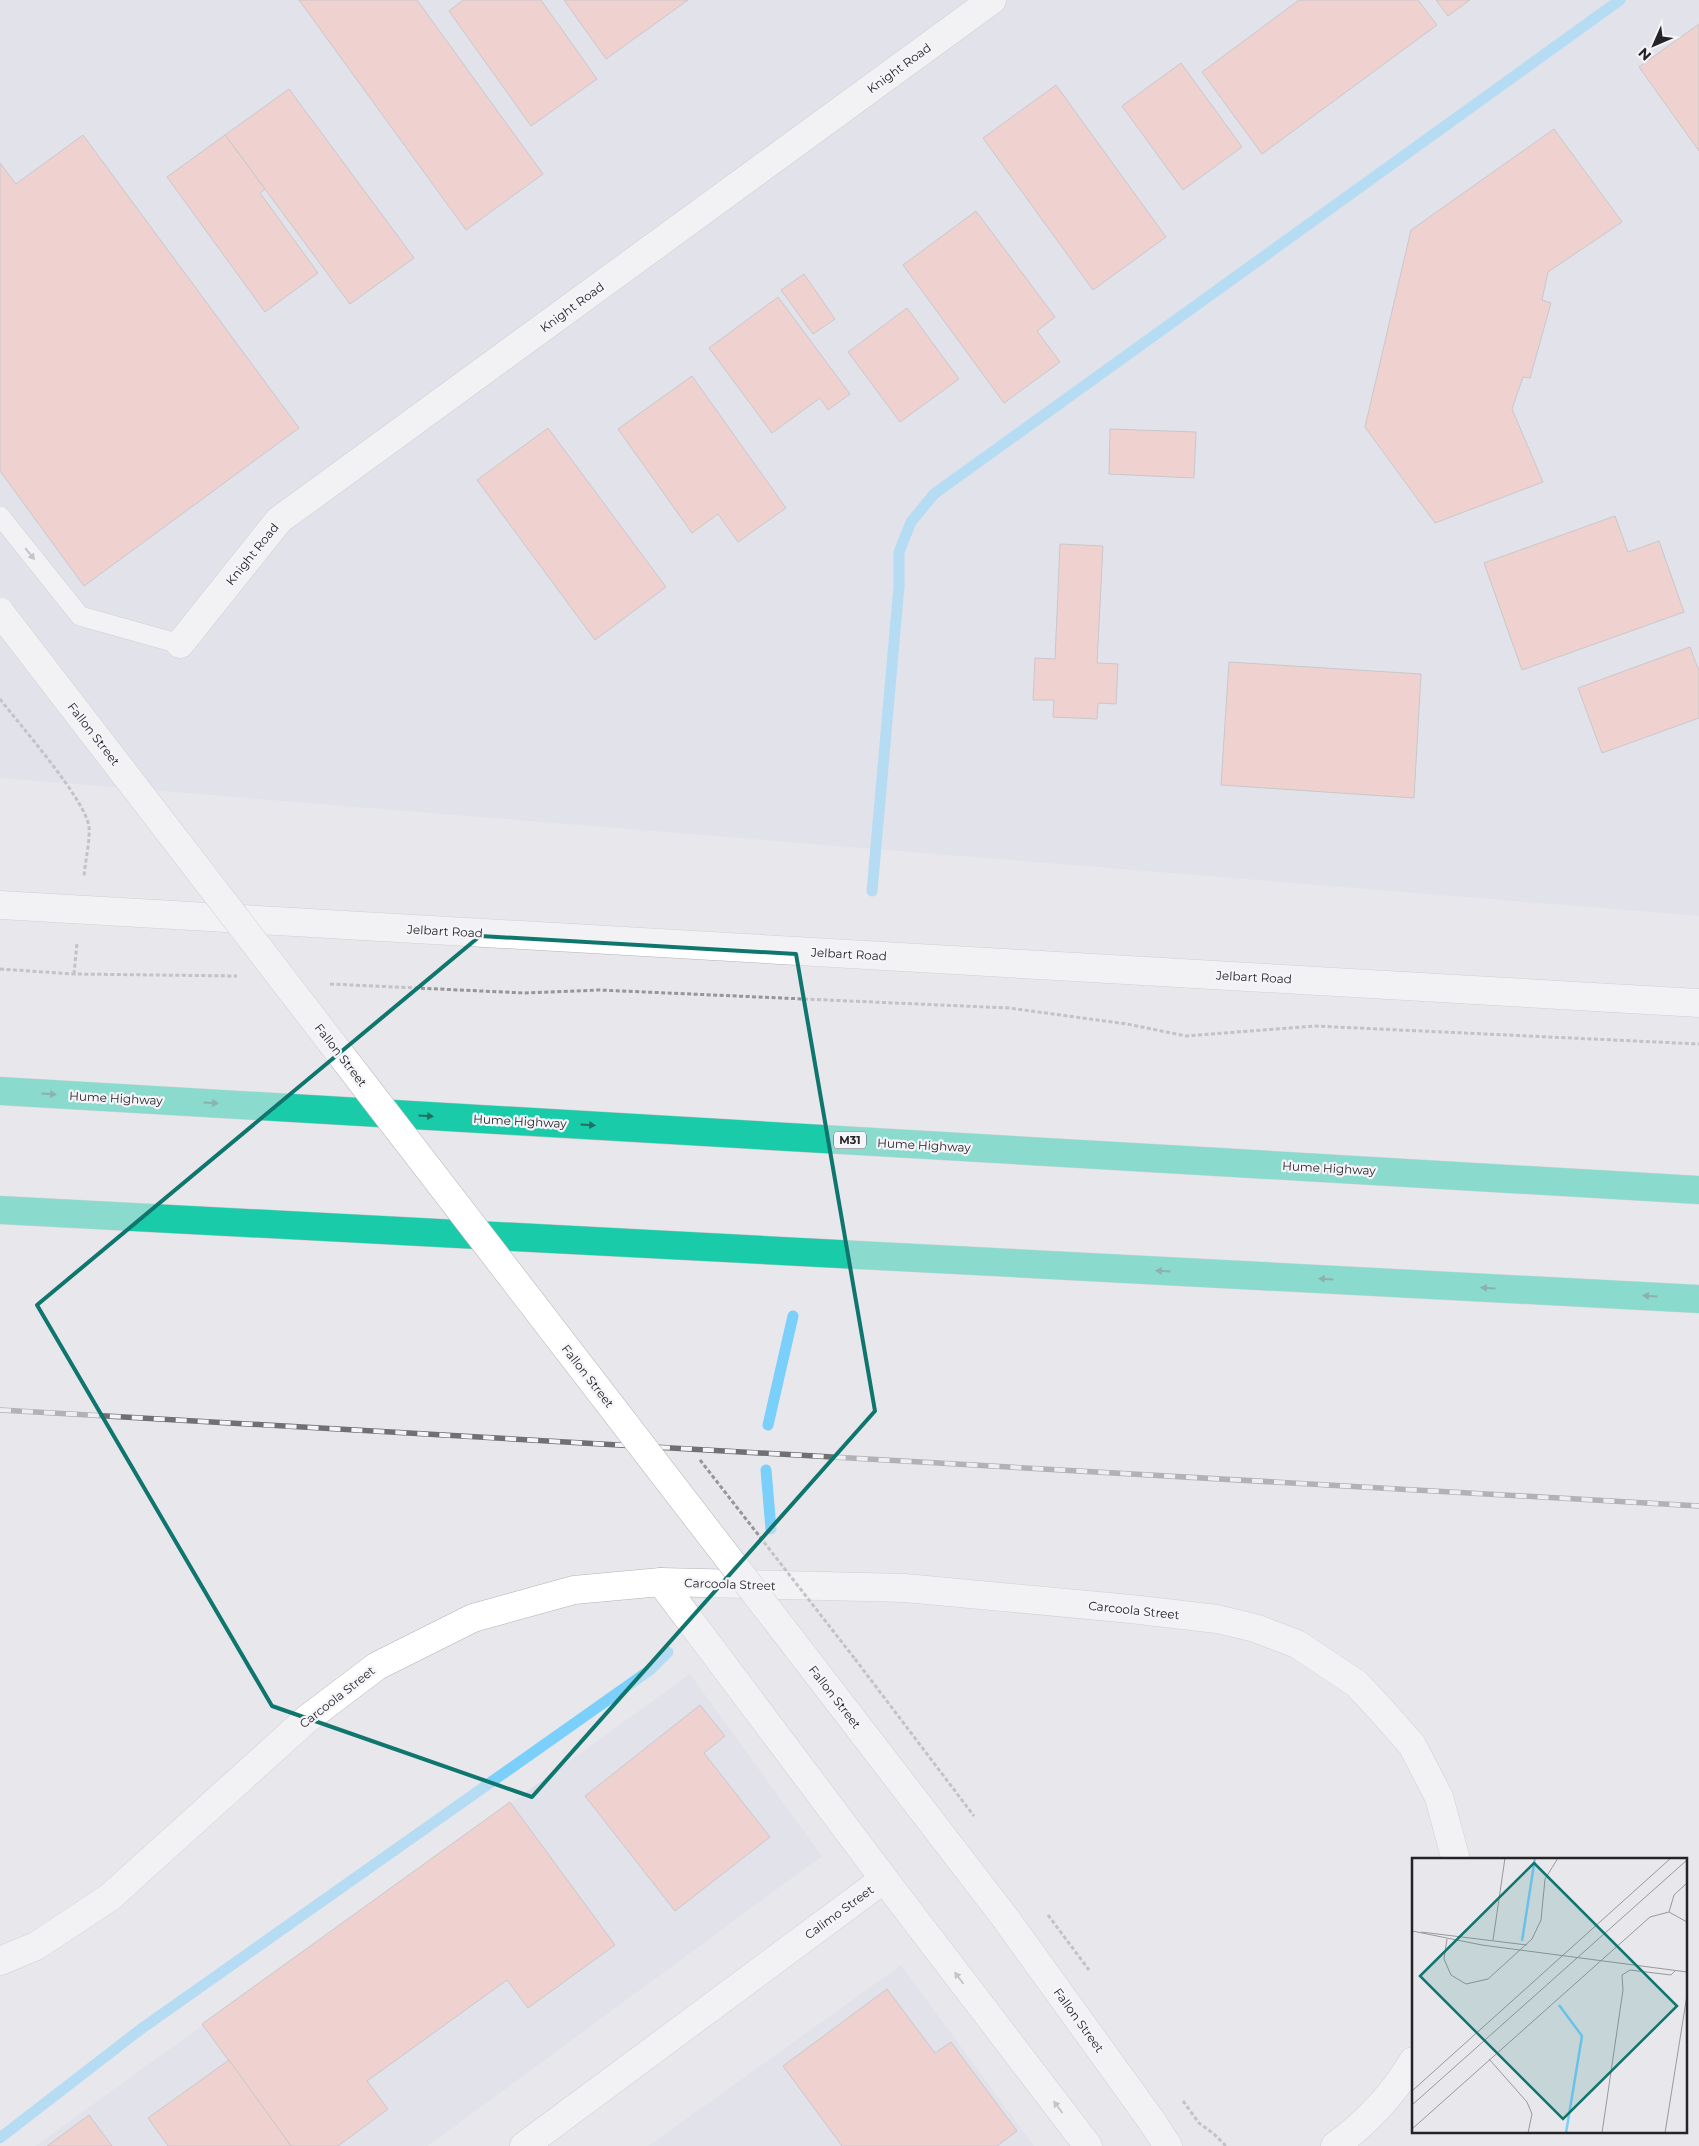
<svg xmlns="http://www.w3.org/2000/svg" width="1699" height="2146" font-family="Montserrat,sans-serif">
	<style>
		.built { fill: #dcdce8 }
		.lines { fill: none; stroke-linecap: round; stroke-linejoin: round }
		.stream { stroke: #7acffb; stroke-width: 11 }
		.building { fill: #f8b8ab; stroke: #a5a09f }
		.service-casing { stroke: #b2b2b6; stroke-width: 20 }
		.minor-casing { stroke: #b2b2b6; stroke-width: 29 }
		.tertiary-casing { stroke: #b2b2b6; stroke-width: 29 }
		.motorway-casing { stroke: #c6c6c7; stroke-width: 29 }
		.path { stroke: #969699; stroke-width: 3; stroke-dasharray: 4 2.5; stroke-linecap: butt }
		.service { stroke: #fff; stroke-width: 19 }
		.minor { stroke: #fff; stroke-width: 28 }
		.tertiary { stroke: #fff; stroke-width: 28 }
		.motorway { stroke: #1acba9; stroke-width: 28 }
		.rail-casing { stroke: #707073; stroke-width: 5.5 }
		.rail { stroke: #f4f4f9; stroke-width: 4; stroke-dasharray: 11; stroke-linecap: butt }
		.tertiary-bridge-casing { stroke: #b2b2b6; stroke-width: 29; stroke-linecap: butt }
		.path-bridge { stroke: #969699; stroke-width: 3; stroke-dasharray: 4 2.5; stroke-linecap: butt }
		.tertiary-bridge { stroke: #fff; stroke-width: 28 }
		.oneway { fill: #9c9c9d }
		.oneway2 { fill: #206f61 }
		.marked { fill: none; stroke: #0f766e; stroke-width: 4; stroke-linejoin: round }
		.labels { text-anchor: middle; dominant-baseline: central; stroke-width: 4.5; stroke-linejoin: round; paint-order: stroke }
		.shield { fill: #f4f4f9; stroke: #626265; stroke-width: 1 }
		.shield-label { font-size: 11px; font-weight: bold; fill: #242426 }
		.street-label { font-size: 12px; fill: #242426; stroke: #f4f4f9 }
		.inset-river { fill: none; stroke: #7acffb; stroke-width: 2.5 }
		.inset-road { fill: none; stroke: #99999d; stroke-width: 1 }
		.view { fill: #0f766e; fill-opacity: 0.15; stroke: #0f766e; stroke-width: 2.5 }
		.inset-edge { fill: none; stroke: #242426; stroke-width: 2.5 }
	</style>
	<rect width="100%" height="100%" fill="#e7e7ec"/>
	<!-- built -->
	<g class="built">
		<path d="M0 0H1699V916L0 778Z"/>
		<path d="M690 1674 822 1856 428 2146H35Z"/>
		<path d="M901 1965 1034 2146H648Z"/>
	</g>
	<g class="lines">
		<!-- stream -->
		<g class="stream">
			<path d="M872 891 899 586V552L911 522 934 494 1620 0"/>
			<path d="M768 1425 793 1316"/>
			<path d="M766 1470 771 1529"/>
			<path d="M0 2138 141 2029 650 1670 668 1652"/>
		</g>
	</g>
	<!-- building -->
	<g class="building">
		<path d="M299 0H417L543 174 466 230Z"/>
		<path d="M463 0H541L597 79 531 126 449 11Z"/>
		<path d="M564 0H688L606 59Z"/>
		<path d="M1299 0H1418L1437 25 1262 154 1202 72Z"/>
		<path d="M1436 0H1470L1448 16Z"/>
		<path d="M1699 24V151L1639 67Z"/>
		<path d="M1181 63 1242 147 1183 190 1122 106Z"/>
		<path d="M1056 85 1166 237 1093 290 983 138Z"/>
		<path d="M289 89 414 258 350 304 225 135Z"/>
		<path d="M1554 129 1622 222 1548 272 1542 300 1551 303 1530 378 1523 377 1512 409 1543 482 1435 523 1365 427 1411 230Z"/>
		<path d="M83 135 299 428 84 586 0 471V163L16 184Z"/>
		<path d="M225 135 265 189 260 193 318 273 265 312 167 177Z"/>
		<path d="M976 211 1055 317 1037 331 1060 362 1004 403 903 265Z"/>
		<path d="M804 274 835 319 813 334 781 290Z"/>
		<path d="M778 297 850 394 828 410 820 398 772 433 709 348Z"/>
		<path d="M907 308 959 379 900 422 848 352Z"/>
		<path d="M692 376 786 508 738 542 718 514 692 533 618 429Z"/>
		<path d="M548 428 666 587 595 640 477 480Z"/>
		<path d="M1110 429 1196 432 1194 478 1109 474Z"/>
		<path d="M1615 516 1628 552 1659 541 1684 612 1522 670 1484 563Z"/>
		<path d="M1060 544 1103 546 1097 663 1118 664 1116 704 1098 703 1097 719 1053 717 1054 700H1033L1035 658 1055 659Z"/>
		<path d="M1690 647 1699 671V718L1602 753 1578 688Z"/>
		<path d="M1229 662 1421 674 1414 798 1221 785Z"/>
		<path d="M700 1705 725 1736 704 1753 770 1837 675 1911 585 1796Z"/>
		<path d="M510 1802 615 1945 528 2008 507 1980 367 2081 388 2109 338 2146H291L202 2024Z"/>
		<path d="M887 1989 935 2053 951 2042 1017 2131 997 2146H842L783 2066Z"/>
		<path d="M229 2060 291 2146H168L148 2118Z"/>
		<path d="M89 2115 112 2146H47Z"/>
	</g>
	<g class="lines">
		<!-- service casing -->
		<g class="service-casing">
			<path id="service" d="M0 516 80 616 180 644"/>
		</g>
		<!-- minor casing -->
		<g class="minor-casing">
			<path id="minor" d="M180 644 279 520 992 0"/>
		</g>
		<!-- tertiary casing -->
		<g class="tertiary-casing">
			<g id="tertiary">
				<path d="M0 905 1699 1003"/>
				<path d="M661 1582 884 1879 1088 2146"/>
				<path d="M0 1961 36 1946 110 1897 307 1719 377 1666 473 1618 574 1590 661 1582 905 1588 1131 1609 1217 1619 1255 1628 1297 1644 1357 1684 1382 1711 1412 1745 1439 1797 1456 1860"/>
				<path d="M1151 2120 1168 2146"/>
				<path d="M524 2146 884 1879"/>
				<path d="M1335 2146C1366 2123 1393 2095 1413 2061"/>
			</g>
		</g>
		<!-- motorway casing -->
		<g class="motorway-casing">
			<g id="motorway">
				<path d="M0 1091 1699 1190"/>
				<path d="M0 1210 1699 1299"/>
			</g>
		</g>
		<!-- path -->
		<g class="path">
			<path d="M0 699C19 724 86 800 89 827 90 843 85 861 84 877"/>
			<path d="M0 969 74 974 237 976"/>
			<path d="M74 974 77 943"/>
			<path d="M330 984 525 993 599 990 1009 1008 1127 1024 1186 1036 1315 1026 1699 1044"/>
			<path d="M855 1659 974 1816"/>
			<path d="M1048 1915 1089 1970"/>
			<path d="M1183 2101 1199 2123 1214 2134 1226 2146"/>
		</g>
		<!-- service -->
		<use href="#service" class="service"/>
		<!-- minor -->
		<use href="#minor" class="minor"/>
		<!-- tertiary -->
		<use href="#tertiary" class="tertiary"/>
		<!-- motorway -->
		<use href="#motorway" class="motorway"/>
		<!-- rail casing -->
		<g class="rail-casing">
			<path id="rail" d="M0 1410 1699 1506"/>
		</g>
		<!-- rail -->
		<use href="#rail" class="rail"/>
		<!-- tertiary-bridge casing -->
		<g class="tertiary-bridge-casing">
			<path id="tertiary-bridge" d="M0 612 1003 1915 1151 2120"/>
		</g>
		<!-- path-bridge -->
		<path class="path-bridge" d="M700 1460 855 1659"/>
		<!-- tertiary-bridge -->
		<use href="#tertiary-bridge" class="tertiary-bridge"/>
	</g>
	<!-- one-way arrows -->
	<defs><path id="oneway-solid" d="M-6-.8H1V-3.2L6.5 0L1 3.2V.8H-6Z" transform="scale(1.25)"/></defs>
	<g class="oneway">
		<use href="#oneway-solid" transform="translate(30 554) rotate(51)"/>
		<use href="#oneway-solid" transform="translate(959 1978) rotate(-127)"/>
		<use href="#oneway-solid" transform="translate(1058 2107) rotate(-127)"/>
	</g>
	<g class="oneway2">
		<use href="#oneway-solid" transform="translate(49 1094) rotate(3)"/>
		<use href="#oneway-solid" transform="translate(211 1103) rotate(3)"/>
		<use href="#oneway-solid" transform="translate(426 1116) rotate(3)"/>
		<use href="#oneway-solid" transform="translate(588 1125) rotate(3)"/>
		<use href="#oneway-solid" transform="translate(1163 1271) rotate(-177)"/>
		<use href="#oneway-solid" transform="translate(1326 1279) rotate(-177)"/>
		<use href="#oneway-solid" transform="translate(1488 1288) rotate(-177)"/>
		<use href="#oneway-solid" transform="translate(1650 1296) rotate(-177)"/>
	</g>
	<!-- marked area -->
	<path d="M0 0H1699V2146H0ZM480 936 796 954 875 1411 532 1797 272 1706 37 1305Z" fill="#e7e7ec" fill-opacity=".55" fill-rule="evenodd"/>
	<path class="marked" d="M480 936 796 954 875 1411 532 1797 272 1706 37 1305Z"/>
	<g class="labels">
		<!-- shield labels -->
		<rect class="shield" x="834" y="1131.5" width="32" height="17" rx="4"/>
		<g class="shield-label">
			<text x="850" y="1140">M31</text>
		</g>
		<!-- street labels -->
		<g class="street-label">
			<text transform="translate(899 68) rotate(-36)">Knight Road</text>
			<text transform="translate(572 307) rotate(-36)">Knight Road</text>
			<text transform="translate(252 554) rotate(-51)">Knight Road</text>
			<text transform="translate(94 734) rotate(52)">Fallon Street</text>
			<text transform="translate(445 931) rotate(3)">Jelbart Road</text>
			<text transform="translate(849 954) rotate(3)">Jelbart Road</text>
			<text transform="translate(1254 977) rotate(3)">Jelbart Road</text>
			<text transform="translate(341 1055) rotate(52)">Fallon Street</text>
			<text transform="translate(116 1098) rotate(3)">Hume Highway</text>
			<text transform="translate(520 1121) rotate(3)">Hume Highway</text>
			<text transform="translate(924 1145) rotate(3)">Hume Highway</text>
			<text transform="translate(1329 1168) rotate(3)">Hume Highway</text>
			<text transform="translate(588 1376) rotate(52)">Fallon Street</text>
			<text transform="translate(730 1584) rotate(2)">Carcoola Street</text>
			<text transform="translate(1134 1610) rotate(6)">Carcoola Street</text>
			<text transform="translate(337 1697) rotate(-38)">Carcoola Street</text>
			<text transform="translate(835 1697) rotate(52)">Fallon Street</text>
			<text transform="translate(839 1912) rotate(-36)">Calimo Street</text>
			<text transform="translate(1079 2020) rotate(54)">Fallon Street</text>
		</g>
	</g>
	<!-- overview -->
	<g transform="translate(1412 1858)">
		<rect width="275" height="275" fill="#e7e7ec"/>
		<path class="inset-river" d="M110 83 123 0M147 147 170 178 154 275"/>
		<path class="inset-road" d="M257 54 262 37 275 25M0 73 70 87 275 114M9 74 115 87M35 81 32 101 39 117 54 126 76 121 120 81 129 62 133 21 146 0M81 82 93 0M77 201 115 244 120 256 116 275M0 233 259 0M0 247 275 2M0 271 238 59 257 54 275 64M190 275 211 132 210 117 218 112 259 117 264 112M253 275 275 137"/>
		<path class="view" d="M122 5 265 148 151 261 8 118Z"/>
		<rect width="275" height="275" class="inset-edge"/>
	</g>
	<!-- north arrow -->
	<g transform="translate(1654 45) rotate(225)" stroke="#f4f4f9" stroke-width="4" paint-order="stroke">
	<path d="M0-4L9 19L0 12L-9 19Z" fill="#242426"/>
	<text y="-8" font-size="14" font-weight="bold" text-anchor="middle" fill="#242426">N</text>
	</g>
</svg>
